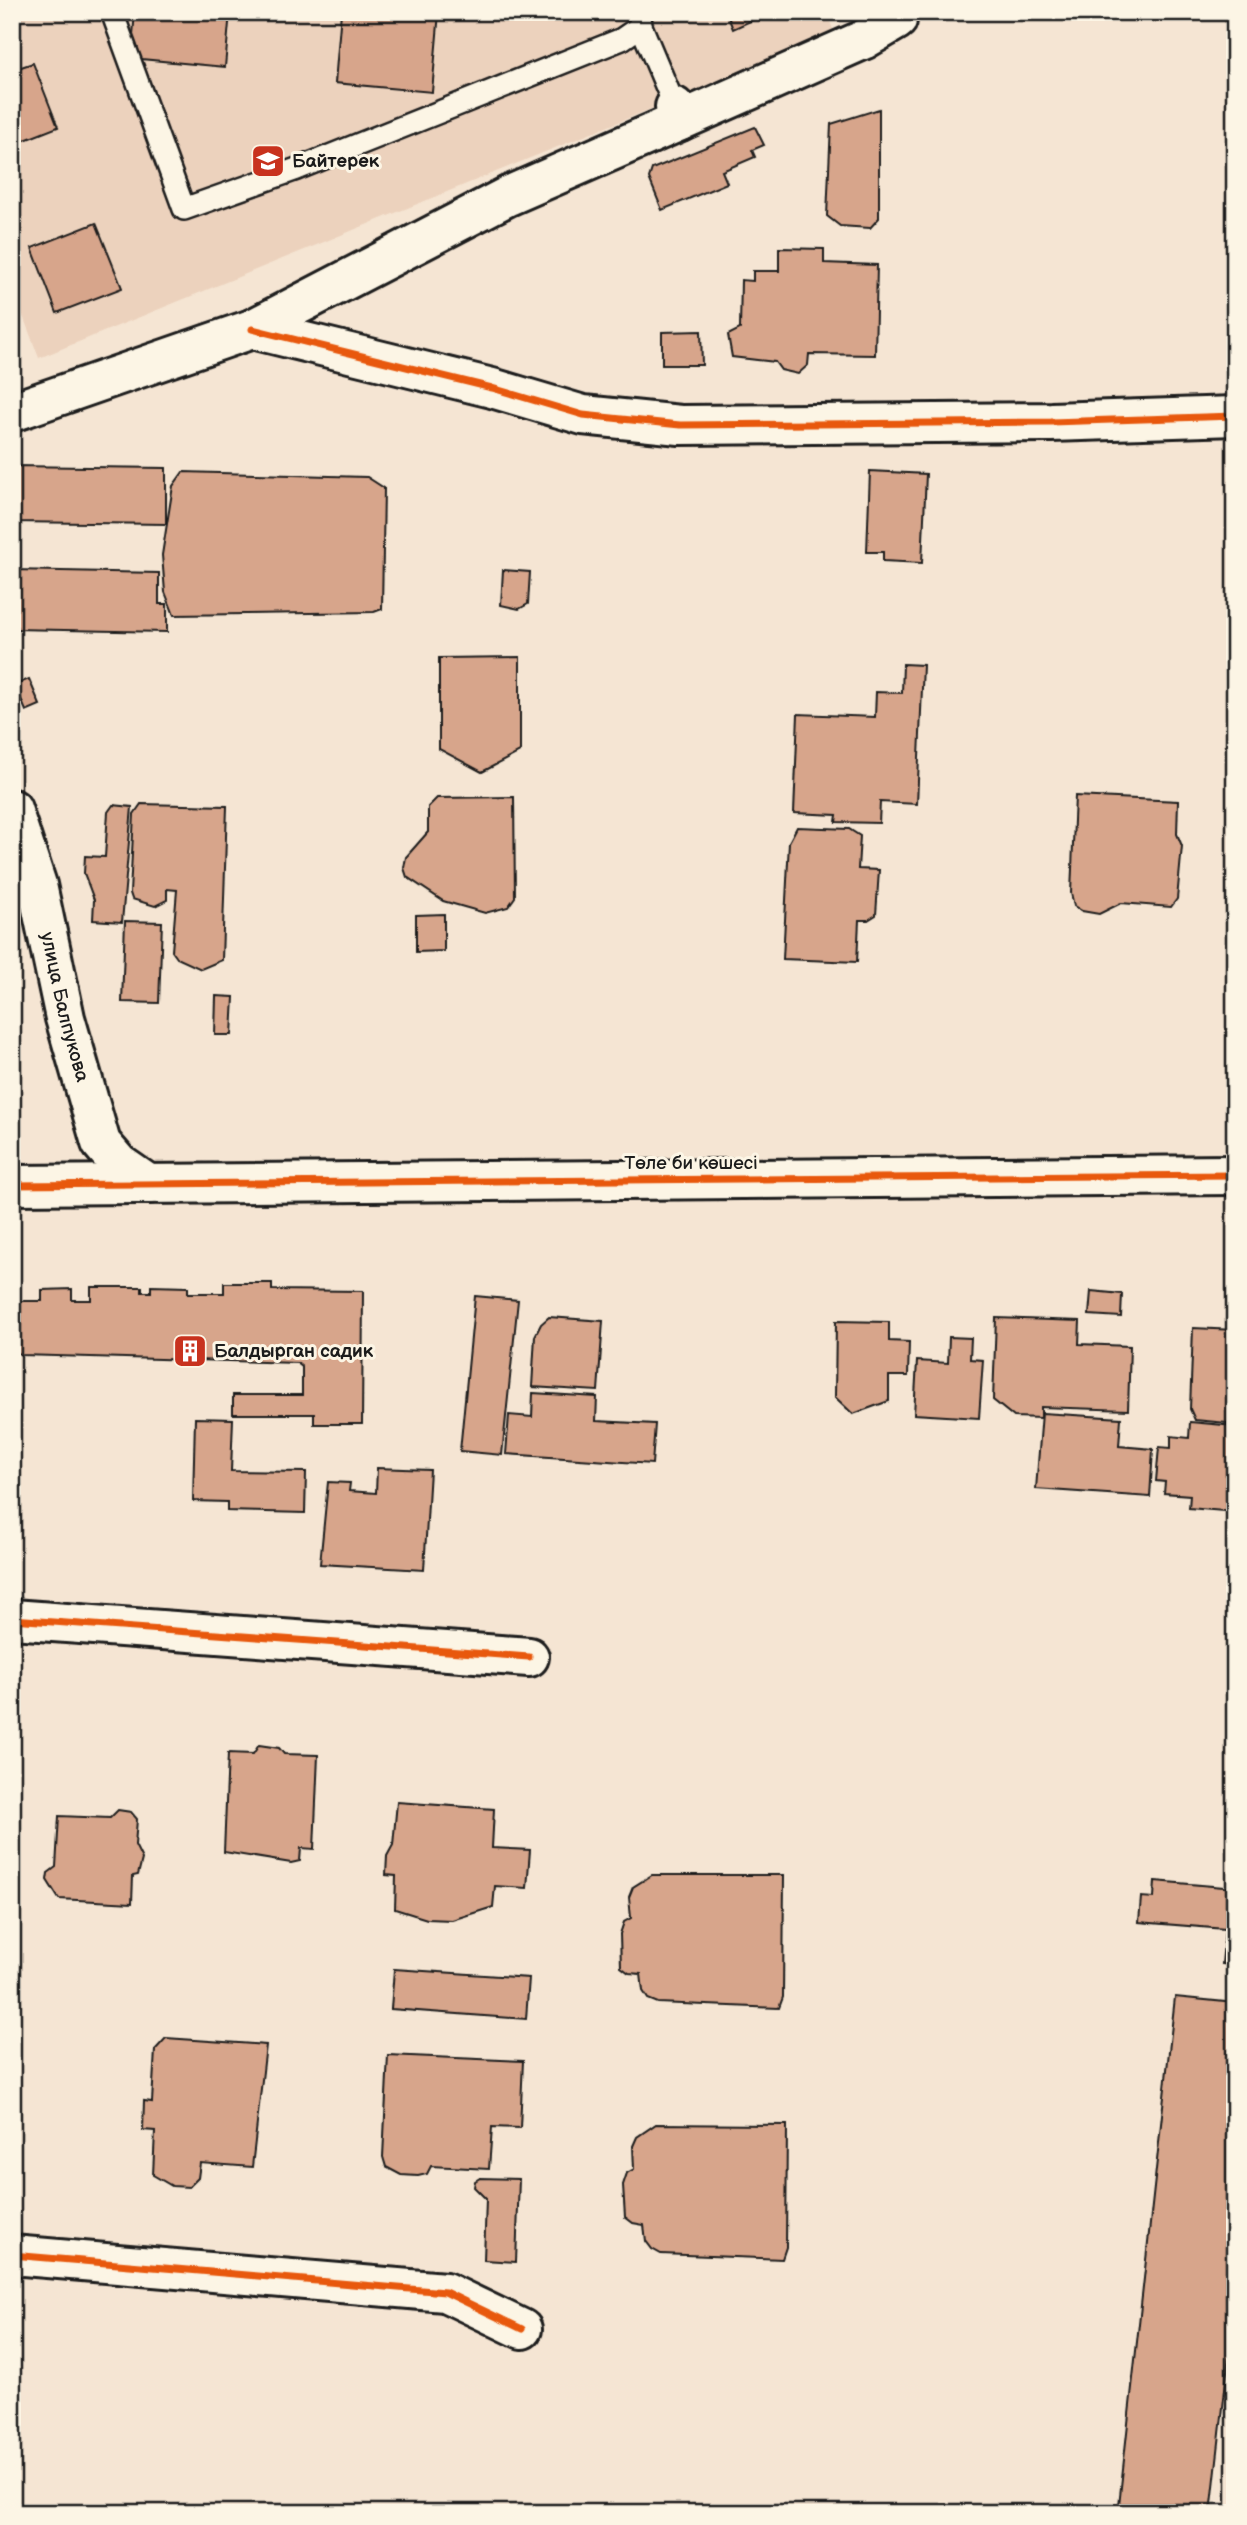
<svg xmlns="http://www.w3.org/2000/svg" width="1247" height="2525" font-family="'Balsamiq Sans',sans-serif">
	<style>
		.built { fill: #ecd2bd }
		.building { fill: #d7a58b; stroke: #1c1c1c; stroke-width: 2 }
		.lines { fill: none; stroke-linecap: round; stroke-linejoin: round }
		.lane-casing { stroke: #1c1c1c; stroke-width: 26 }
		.street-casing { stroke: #1c1c1c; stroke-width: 44 }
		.lane { stroke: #fcf5e5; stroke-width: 21 }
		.street { stroke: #fcf5e5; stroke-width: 38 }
		.cycleway-casing { stroke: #fcf5e5; stroke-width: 11 }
		.cycleway { stroke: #e8590c; stroke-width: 7 }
		.labels { text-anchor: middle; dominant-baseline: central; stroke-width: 6; stroke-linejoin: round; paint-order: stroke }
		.poi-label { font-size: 19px; font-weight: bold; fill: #1c1c1c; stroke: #fcf5e5; text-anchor: start }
		.street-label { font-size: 19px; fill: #1c1c1c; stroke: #fcf5e5 }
	</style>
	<rect width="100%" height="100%" fill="#f5e5d3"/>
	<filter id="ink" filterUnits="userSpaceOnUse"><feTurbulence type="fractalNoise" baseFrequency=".0143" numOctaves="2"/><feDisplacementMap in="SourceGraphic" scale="14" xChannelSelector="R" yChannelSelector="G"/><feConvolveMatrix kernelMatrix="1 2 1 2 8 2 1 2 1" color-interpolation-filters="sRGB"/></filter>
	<g filter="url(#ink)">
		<!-- built -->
		<path class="built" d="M12 12H826L835 34 39 358 12 287Z"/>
		<!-- building -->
		<g class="building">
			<path d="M135 12H230L225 67 131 58Z"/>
			<path d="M341 12H439L432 92 335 83Z"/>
			<path d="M726 12H770L733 29Z"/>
			<path d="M33 63 58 127 12 145V70Z"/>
			<path d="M879 109V218L870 228 840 226 827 216 831 124Z"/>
			<path d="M755 127 764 145 752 150 755 157 722 171 727 183 662 210 649 178 652 169Z"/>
			<path d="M96 223 122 288 57 313 32 248Z"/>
			<path d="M779 248 824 249V263L877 265 875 355 809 354 808 365 798 374 781 370 775 362 732 357 728 335 740 329 741 280 753 281V271H779Z"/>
			<path d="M701 331 702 365H662V332Z"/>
			<path d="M12 466 166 468V524L12 522Z"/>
			<path d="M870 471 926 474 922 563 883 561V552H867Z"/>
			<path d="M183 472 367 477 384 488 382 609 374 612 174 615 165 592 162 555 173 486Z"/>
			<path d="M12 570 159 573V604H167V632L13 629Z"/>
			<path d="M503 570 530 572 528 604 519 609 501 605Z"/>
			<path d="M520 657V752L482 772 439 749V658Z"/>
			<path d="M903 664 923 665 917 804 880 802 879 823 836 822 837 815 794 813 798 714 875 717 876 692 902 693Z"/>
			<path d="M29 679 40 705 26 711 15 685Z"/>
			<path d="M1075 796 1178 801 1177 834 1182 846 1177 899 1171 907 1121 903 1099 914 1082 911 1074 906 1071 893Z"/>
			<path d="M514 797 515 897 508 907 485 913 443 901 407 877 404 868 406 857 428 832V807L437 798Z"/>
			<path d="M141 804 227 806 222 960 201 969 177 958 172 951 177 890 167 889V900L155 906 132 899 130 893 134 814Z"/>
			<path d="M113 805 132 807 122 922 93 920 94 900 84 873 85 856 105 857 108 812Z"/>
			<path d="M797 827 849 829 860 836 858 869 879 870 876 915 868 920H859L857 962 783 959 789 842Z"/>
			<path d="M444 914V951L416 952V915Z"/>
			<path d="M125 921 162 922 159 1003 122 1002Z"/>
			<path d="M216 996 234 997 232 1035H215Z"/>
			<path d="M224 1283H272V1290L363 1291 362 1424H314V1414H233V1395H302V1367L297 1363 21 1355 12 1348V1317L17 1301H42V1290L72 1289V1300H91V1287H142V1292H151V1286L188 1287V1293H224Z"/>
			<path d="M1091 1291 1122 1294 1121 1317 1089 1315Z"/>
			<path d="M475 1296 518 1300 502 1455 460 1451Z"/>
			<path d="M549 1317 603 1321 598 1391 532 1387 535 1336 541 1324Z"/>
			<path d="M996 1318 1080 1321 1079 1344 1130 1346 1128 1410 1041 1407V1418L1014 1417 993 1400Z"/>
			<path d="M836 1321 889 1322V1341L909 1342 908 1376H889V1401L853 1414 835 1397Z"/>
			<path d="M1193 1328 1235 1330V1418L1227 1423 1195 1420 1190 1409Z"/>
			<path d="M949 1337 971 1338 970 1359 983 1360 979 1418 914 1414 917 1361 948 1363Z"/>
			<path d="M533 1393 597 1397 596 1421 655 1424 652 1464 506 1454 509 1415 532 1417Z"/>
			<path d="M1042 1413 1121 1418 1119 1446 1153 1449 1150 1497 1036 1489Z"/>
			<path d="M195 1418 233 1419 231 1471 306 1472 305 1513 227 1511V1502L193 1501Z"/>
			<path d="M1190 1422 1235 1426V1512L1189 1508 1190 1495 1164 1493 1165 1482 1156 1481 1159 1447 1171 1448V1436L1189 1438Z"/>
			<path d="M377 1468 430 1470 424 1570 320 1564 328 1482 350 1483 349 1491 376 1493Z"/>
			<path d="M259 1745 279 1748 284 1754 318 1755 314 1849 301 1848 300 1861 291 1863 224 1852 228 1753 253 1754Z"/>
			<path d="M397 1802 494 1809 492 1848 530 1850 527 1888 495 1886 493 1907 452 1920 427 1919 395 1909 396 1876 386 1875 387 1856 393 1845Z"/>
			<path d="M118 1810 131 1812 137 1819 135 1845 142 1859 138 1875 133 1876 132 1903 59 1899 47 1880 48 1873 56 1867 59 1816 110 1818Z"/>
			<path d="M652 1875H784L783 1997 779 2008 658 2003 648 1999 643 1991 641 1974 629 1973 621 1967 620 1934 624 1922 631 1918 629 1897 633 1887Z"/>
			<path d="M1155 1881 1235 1888V1965L1222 1964 1225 1929 1139 1922 1141 1897 1154 1898Z"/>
			<path d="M394 1969 529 1978 526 2019 391 2009Z"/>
			<path d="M1175 1997 1235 2003V2301L1211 2513 1119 2505Z"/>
			<path d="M166 2038 266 2045 252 2167 200 2163 198 2178 189 2187 172 2186 153 2175 155 2131 143 2130 144 2101 152 2102 155 2050Z"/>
			<path d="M388 2055 523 2061 520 2128 492 2127 489 2169 431 2166 427 2174 418 2176 401 2175 386 2167 383 2157Z"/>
			<path d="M656 2124 787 2125 786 2247 782 2259 661 2254 652 2249 646 2241 644 2225 633 2223 625 2217 623 2185 627 2173 634 2169 633 2146 637 2137Z"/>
			<path d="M480 2178 519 2179 516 2262 484 2260 486 2199 474 2187 475 2181Z"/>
		</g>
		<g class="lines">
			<!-- lane casing -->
			<g class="lane-casing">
				<g id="lane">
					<path d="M112 12 184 209 297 169 622 39 641 26"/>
					<path d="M640 14 641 26 675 107"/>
				</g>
			</g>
			<!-- street casing -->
			<g class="street-casing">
				<g id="street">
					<path d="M680 121 863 40 897 20V12"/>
					<path d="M252 329 492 388 583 415 680 425 1051 422 1235 416"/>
					<path d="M12 412 252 329 508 196 680 121 675 107"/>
					<path id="s1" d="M12 809 37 885 65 1018 101 1143 119 1164 148 1184"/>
					<path d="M12 1185 1235 1175"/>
					<path d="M12 1619 529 1657"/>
					<path d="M12 2255 445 2292 522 2329"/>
				</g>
			</g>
			<!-- lane -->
			<use href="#lane" class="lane"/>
			<!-- street -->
			<use href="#street" class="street"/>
			<!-- cycleway casing -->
			<g class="cycleway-casing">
				<g id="cycleway">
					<path d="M252 329 492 388 583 415 680 425 1051 422 1235 416"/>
					<path d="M12 1185 1235 1175"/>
					<path d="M12 1619 529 1657"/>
					<path d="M12 2255 445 2292 522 2329"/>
				</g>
			</g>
			<!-- cycleway -->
			<use href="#cycleway" class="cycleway"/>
		</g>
	</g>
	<!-- icons -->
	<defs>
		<g id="school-square" transform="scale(1.75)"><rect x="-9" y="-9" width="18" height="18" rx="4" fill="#c8321e" stroke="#fcf5e5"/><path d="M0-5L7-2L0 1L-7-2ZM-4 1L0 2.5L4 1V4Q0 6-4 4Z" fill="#fff"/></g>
		<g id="building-square" transform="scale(1.75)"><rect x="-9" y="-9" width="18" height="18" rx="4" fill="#c8321e" stroke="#fcf5e5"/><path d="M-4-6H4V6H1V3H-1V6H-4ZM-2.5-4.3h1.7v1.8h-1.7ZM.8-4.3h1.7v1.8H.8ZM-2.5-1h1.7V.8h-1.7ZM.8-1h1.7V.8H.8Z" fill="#fff"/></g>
	</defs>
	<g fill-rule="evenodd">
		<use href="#school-square" x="268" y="161"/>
		<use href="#building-square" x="190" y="1351"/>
	</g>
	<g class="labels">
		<!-- poi labels -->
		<g class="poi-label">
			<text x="292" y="161">Байтерек</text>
			<text x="214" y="1351">Балдырган садик</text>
		</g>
		<!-- street labels -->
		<g class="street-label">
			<text stroke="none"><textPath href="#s1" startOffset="205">улица Балпукова</textPath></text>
			<text x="691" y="1163">Төле би көшесі</text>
		</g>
	</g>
	<!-- margin -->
	<rect width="1247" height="2525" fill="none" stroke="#fcf5e5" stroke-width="42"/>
	<rect x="21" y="21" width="1205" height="2483" fill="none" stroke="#1c1c1c" stroke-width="2.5" filter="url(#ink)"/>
</svg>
